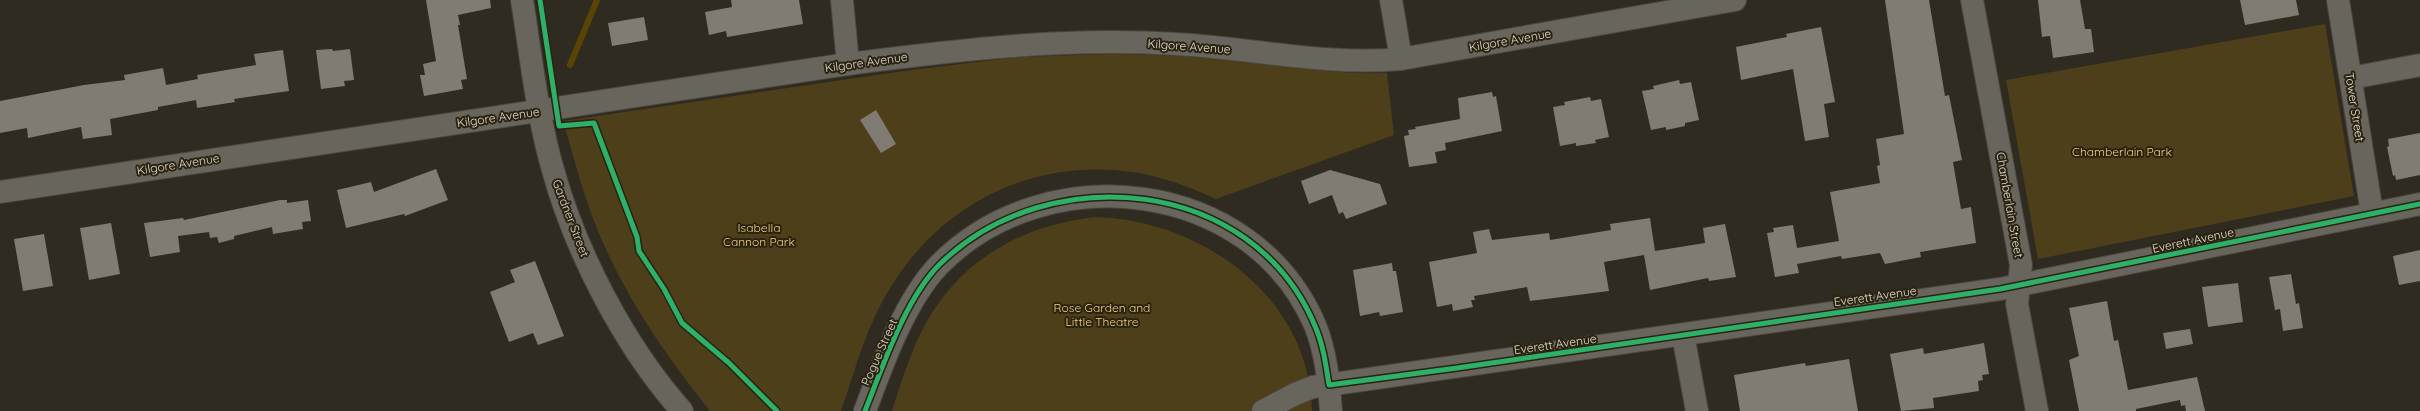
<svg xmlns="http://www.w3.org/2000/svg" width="2420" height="411" font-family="Quicksand,sans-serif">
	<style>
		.green { fill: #4d3f19 }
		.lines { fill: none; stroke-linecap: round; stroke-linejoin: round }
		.stream { stroke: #594403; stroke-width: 6 }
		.building { fill: #807c73 }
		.minor-casing { stroke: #4b473e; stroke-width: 24 }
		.minor { stroke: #68655d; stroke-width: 22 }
		.cycleway-casing { stroke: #2b2311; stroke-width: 8 }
		.cycleway { stroke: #2db169; stroke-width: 5 }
		.labels { text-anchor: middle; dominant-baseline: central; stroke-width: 4; stroke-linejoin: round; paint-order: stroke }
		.street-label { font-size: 12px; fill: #e0dcd0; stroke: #2b2311 }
		.park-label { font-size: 12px; fill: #f5d179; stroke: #2b2311 }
	</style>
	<rect width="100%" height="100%" fill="#2f2b21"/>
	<!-- green -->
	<g class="green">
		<path d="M2325 24 2354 196 2038 259 2006 80Z"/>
		<path d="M1109 54C1148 55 1187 55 1225 59 1279 65 1333 75 1387 73L1394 135 1216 199C1189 187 1162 176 1132 172 1032 158 940 204 889 290 866 327 855 371 841 411H710C666 356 625 297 598 231 583 195 574 158 563 121L904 71 1019 57Z"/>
		<path d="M1095 217C1202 220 1310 297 1312 411H892C898 392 904 372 912 353 944 271 1009 227 1095 217Z"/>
	</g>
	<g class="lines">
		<!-- stream -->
		<path class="stream" d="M570 65 597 0"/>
	</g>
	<!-- building -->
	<g class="building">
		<path d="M426 0H490L491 8 458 15 460 25H458L467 79 461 80 463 89 424 96 420 75H425L423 64 436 61Z"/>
		<path d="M731 0H799L803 24 727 37 726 31 709 35 705 12 732 7Z"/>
		<path d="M1885 0H1929L1945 96 1949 95 1962 160 1953 162 1961 209 1971 207 1976 243 1920 252 1921 257 1885 264 1880 253 1842 259 1841 256 1797 264 1799 273 1775 277 1767 233 1774 232 1773 228 1793 225 1797 248 1839 241 1830 192 1880 183 1877 166 1880 165 1876 139 1904 134Z"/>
		<path d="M2038 0H2080L2085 29H2091L2094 52 2053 58 2050 36 2042 37Z"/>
		<path d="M2240 0H2296L2299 15 2245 25Z"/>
		<path d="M644 17 648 40 612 46 608 23Z"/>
		<path d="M1821 27 1835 102 1824 104 1829 137 1805 141 1793 69 1741 80 1736 47 1787 37 1786 34Z"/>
		<path d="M332 49 333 51 350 49 354 80 344 81 345 86 321 89 316 50Z"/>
		<path d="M283 50 289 91 234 99 235 102 197 108 196 100 158 107V110L110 119 112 135 83 139 81 127 28 138 27 128 0 133V101L84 85 125 80 124 75 163 68 166 85 198 79 197 75 256 65 254 54Z"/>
		<path d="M1679 80 1680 84 1691 82 1699 120 1685 123V126L1666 130V127L1651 130 1642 91 1654 89 1653 86Z"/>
		<path d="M1492 92 1493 97 1496 96 1502 131 1445 143 1446 150 1435 152 1437 163 1409 167 1404 136 1409 135 1408 130 1416 129 1415 127 1460 119 1458 98Z"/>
		<path d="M1590 97 1591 101 1601 99 1609 137 1595 140 1596 143 1576 146V143L1560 146 1553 107 1565 105 1564 102Z"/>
		<path d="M876 110 896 144 881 153 860 120Z"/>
		<path d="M2420 133V175L2396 180 2395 175 2393 176 2387 147 2389 146 2388 139Z"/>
		<path d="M436 169 448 200 405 216 404 214 346 228 337 190 371 182 374 192Z"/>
		<path d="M1330 170 1380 184 1387 204 1346 219 1343 212 1339 214 1332 195 1309 204 1301 181Z"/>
		<path d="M280 200H287V203L308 200 311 221 302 222 303 229 273 234 272 227 234 236V239L219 243 217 237 210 238 209 232 178 236 180 252 150 257 144 223 183 218 184 220Z"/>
		<path d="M1650 218 1655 251 1705 243 1703 228 1725 224 1736 277 1709 281 1708 278 1650 290 1644 255 1604 262 1609 291 1530 301 1527 287 1474 296 1475 300H1471L1473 307 1453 311 1452 304 1437 307 1429 262 1477 253 1473 232 1489 229 1492 240 1549 233 1550 240 1611 230 1610 224Z"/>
		<path d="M111 223 120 274 89 280 80 228Z"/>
		<path d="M44 234 53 286 23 291 14 239Z"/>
		<path d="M2420 250V281L2399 285 2393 256Z"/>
		<path d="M535 261 564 336 538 345 533 333 509 342 490 292 515 282 510 270Z"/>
		<path d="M1392 263 1393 271H1396L1403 312 1380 316 1379 312 1360 316 1353 270Z"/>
		<path d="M2291 274 2296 304 2299 303 2303 328 2283 331 2280 309 2275 310 2269 277Z"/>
		<path d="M2238 283 2243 322 2208 327 2202 287Z"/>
		<path d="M2107 301 2114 341 2118 340 2128 390 2197 377 2205 411H2186L2185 405 2181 406 2180 400 2136 409V411H2079L2069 360 2079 356 2069 308Z"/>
		<path d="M2190 329 2193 344 2166 349 2163 333Z"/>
		<path d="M1984 343 1989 374 1982 375 1983 380 1978 381 1979 391 1933 398 1934 408 1901 411 1890 354 1923 348 1924 354Z"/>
		<path d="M1849 359 1858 411H1740L1734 375 1805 363 1806 366Z"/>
	</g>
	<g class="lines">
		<!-- minor casing -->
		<g class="minor-casing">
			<g id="minor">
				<path d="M522 0C531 56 537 115 553 170 576 253 625 347 682 411"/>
				<path d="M842 0 848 64"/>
				<path d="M1391 0 1401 59"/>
				<path d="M1972 0 2021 265 2017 304 2037 411"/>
				<path d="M2338 0 2372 213"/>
				<path d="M2351 78 2420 65"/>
				<path d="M0 192 848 64C957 50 1066 37 1176 44 1251 48 1326 66 1401 59L1735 0"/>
				<path d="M1683 335 1697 411"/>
				<path d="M865 411C882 365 905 300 939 265 1047 155 1252 179 1315 325 1326 352 1329 383 1331 411"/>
				<path d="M1263 411 1295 394 1313 387 2000 289 2420 204"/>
			</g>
		</g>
		<!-- minor -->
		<use href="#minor" class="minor"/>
		<!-- cycleway casing -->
		<g class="cycleway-casing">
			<g id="cycleway">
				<path d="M540 0 559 126 594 123 637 237 639 251 664 289 682 323 729 363 777 411"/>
				<path d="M865 411C882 368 906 297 940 264 1049 158 1253 177 1315 326 1323 344 1326 365 1329 385L1457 368 2000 289 2420 204"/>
			</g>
		</g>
		<!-- cycleway -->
		<use href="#cycleway" class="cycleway"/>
	</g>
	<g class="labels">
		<!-- street labels -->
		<g class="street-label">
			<text transform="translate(1510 40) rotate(-10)">Kilgore Avenue</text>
			<text transform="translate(1189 46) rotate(4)">Kilgore Avenue</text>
			<text transform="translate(866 62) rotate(-8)">Kilgore Avenue</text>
			<text transform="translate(2355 107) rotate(81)">Tower Street</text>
			<text transform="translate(498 117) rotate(-8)">Kilgore Avenue</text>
			<text transform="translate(178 164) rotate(-9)">Kilgore Avenue</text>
			<text transform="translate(2010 205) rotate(80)">Chamberlain Street</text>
			<text transform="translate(571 218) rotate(69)">Gardner Street</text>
			<text transform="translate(2193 240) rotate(-12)">Everett Avenue</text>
			<text transform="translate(1875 296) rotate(-8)">Everett Avenue</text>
			<text transform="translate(1555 344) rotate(-8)">Everett Avenue</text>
			<text transform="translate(879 352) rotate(-66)">Pogue Street</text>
		</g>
		<!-- park labels -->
		<g class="park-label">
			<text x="2122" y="151">Chamberlain Park</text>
			<text x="759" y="227">Isabella<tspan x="759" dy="14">Cannon Park</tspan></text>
			<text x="1102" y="307">Rose Garden and<tspan x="1102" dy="14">Little Theatre</tspan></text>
		</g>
	</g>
</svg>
